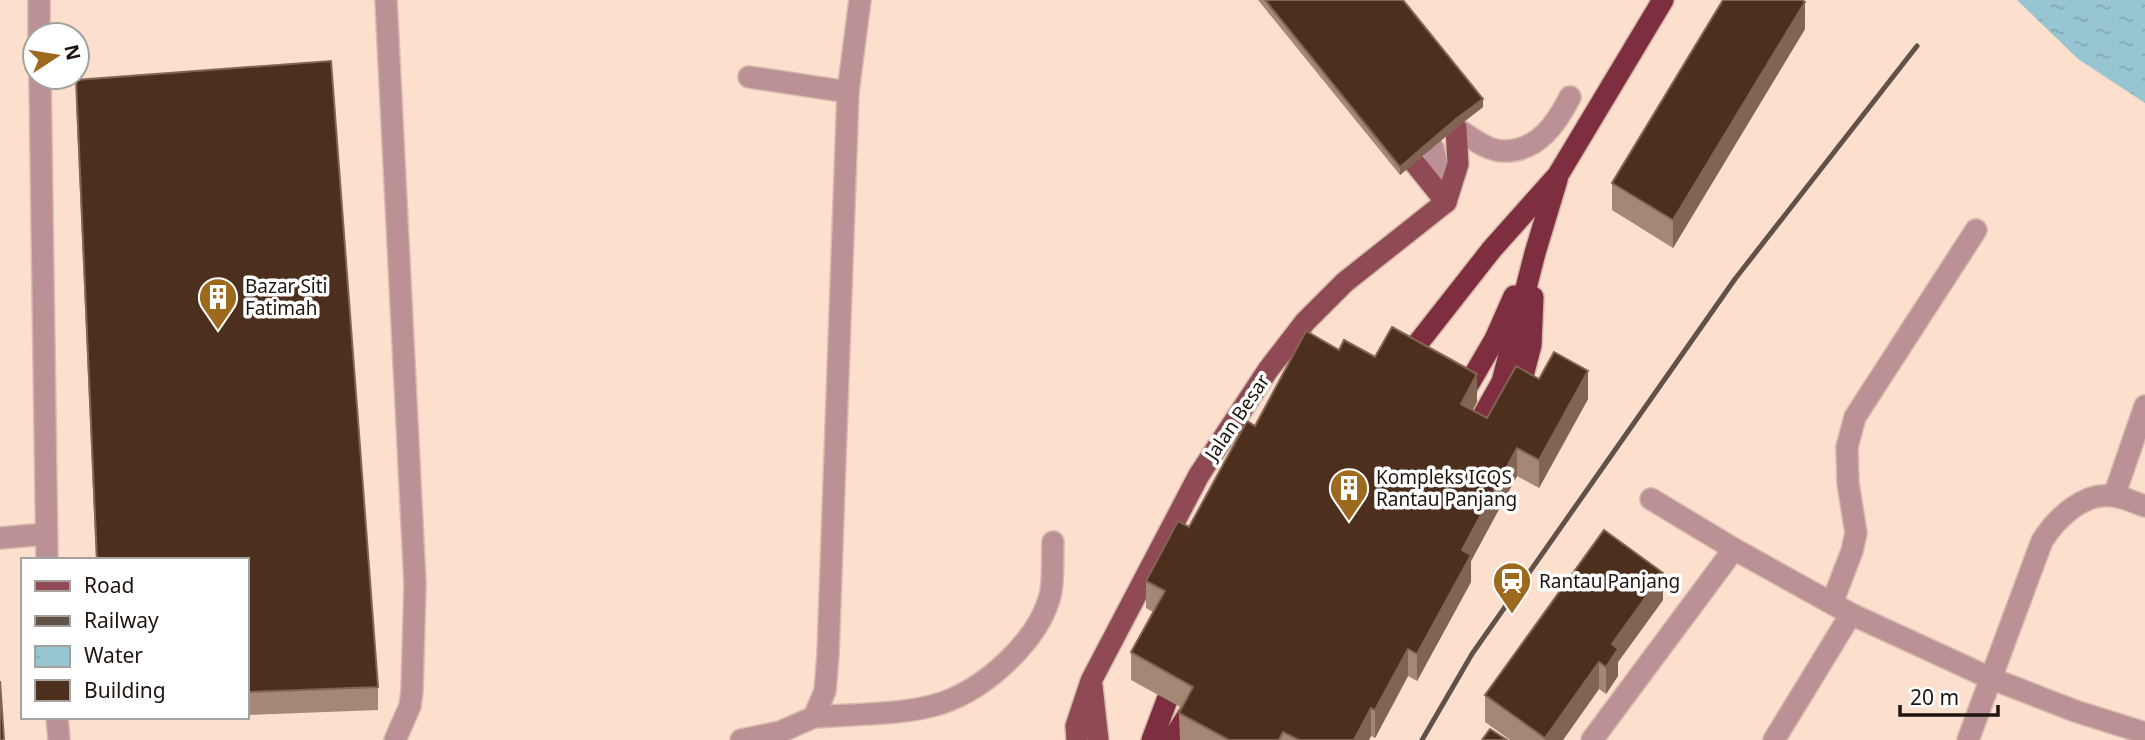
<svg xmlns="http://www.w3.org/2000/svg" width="2145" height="740" font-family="'Noto Sans',sans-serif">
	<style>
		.water { fill: url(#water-ripples) }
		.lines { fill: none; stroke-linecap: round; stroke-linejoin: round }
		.minor-casing { stroke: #d5bbac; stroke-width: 24 }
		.major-casing { stroke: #d5bbac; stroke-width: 24 }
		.highway-casing { stroke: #d5bbac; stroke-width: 24 }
		.minor { stroke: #bb9196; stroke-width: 21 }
		.major { stroke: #904a55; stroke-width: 21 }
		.highway { stroke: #7e2e3f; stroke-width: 21 }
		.rail { stroke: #615147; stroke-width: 5 }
		.wall { fill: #a58776 }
		.shaded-wall { fill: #826452 }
		.building { fill: #4d2f1d; stroke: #826452; stroke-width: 2 }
		.labels { text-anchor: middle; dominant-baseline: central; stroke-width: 7; stroke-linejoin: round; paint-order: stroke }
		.poi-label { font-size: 19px; fill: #1f150f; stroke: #fff; text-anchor: start }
		.street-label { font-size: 19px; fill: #1f150f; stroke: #fff }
	</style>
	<defs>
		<pattern id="water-ripples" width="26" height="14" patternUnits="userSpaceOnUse" patternTransform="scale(1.75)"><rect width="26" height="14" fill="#97c5d2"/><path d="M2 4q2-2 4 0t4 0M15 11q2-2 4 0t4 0" fill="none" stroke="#82a8b3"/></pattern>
	</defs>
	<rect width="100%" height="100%" fill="#fddfce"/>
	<!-- water -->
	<path class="water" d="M2017 0H2145V103L2078 59Z"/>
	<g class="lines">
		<!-- minor casing -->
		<g class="minor-casing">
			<g id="minor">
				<path d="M39 0V35"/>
				<path d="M386 0 415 584 412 691 410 706 395 740"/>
				<path d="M40 77 47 560"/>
				<path d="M749 77 848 92"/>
				<path d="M1414 126 1433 148 1446 202"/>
				<path d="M1456 128C1469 136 1488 152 1505 151 1538 151 1557 123 1570 97"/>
				<path d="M2114 496 2145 406"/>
				<path d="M1651 499 1734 549 1851 614 1990 678 2075 711 2145 733"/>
				<path d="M0 538 45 534"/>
				<path d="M1832 603 1852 551 1856 533 1848 483 1847 447 1855 417 1976 230"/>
				<path d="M57 717 59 740"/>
				<path d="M814 717C852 714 907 715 942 703 986 688 1038 641 1050 596 1054 580 1052 559 1053 542"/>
				<path d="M741 740 780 732 814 717 825 691 828 655 848 92 860 0"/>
				<path d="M1592 740 1734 549"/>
				<path d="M1774 740 1851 614"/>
				<path d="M1968 740 2042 541C2056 519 2084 491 2113 496 2124 497 2135 503 2145 506"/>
			</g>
		</g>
		<!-- major casing -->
		<g class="major-casing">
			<g id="major">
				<path d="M1397 141 1446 202"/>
				<path d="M1092 686 1098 740"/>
				<path d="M1077 740 1076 726 1091 681 1199 475 1268 370 1305 322 1345 282 1446 202 1458 164 1456 128 1436 106"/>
			</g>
		</g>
		<!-- highway casing -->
		<g class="highway-casing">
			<g id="highway">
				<path d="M1404 361 1492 249 1558 175 1663 0"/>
				<path d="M1463 394 1495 339 1514 296"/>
				<path d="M1518 395 1531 345 1533 297"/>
				<path d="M1471 437 1502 382 1535 253 1557 180"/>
				<path d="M1152 740 1167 700"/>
				<path d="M1172 740 1190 712"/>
			</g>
		</g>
		<!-- minor -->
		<use href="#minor" class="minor"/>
		<!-- major -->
		<use href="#major" class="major"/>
		<!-- highway -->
		<use href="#highway" class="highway"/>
		<!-- rail -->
		<path class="rail" d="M1422 740 1472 654 1735 279 1917 46"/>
	</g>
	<!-- wall -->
	<g class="wall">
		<path d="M1258 0H1403L1483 107 1456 128 1400 175Z"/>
		<path d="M1805 29 1673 248 1612 210V183Z"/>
		<path d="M76 80 378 687V710L247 715V560H96L76 102Z"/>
		<path d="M1339 350 1375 357 1477 402 1472 410 1487 418 1539 379 1588 399 1539 488 1517 476 1471 561V582L1417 681 1408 676 1375 738 1371 736 1369 740H1180L1179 713 1182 708 1131 680V652L1153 612 1146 608V581L1189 527 1255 426Z"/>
		<path d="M1663 600 1618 662V676L1606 694 1599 689 1563 740H1510L1485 722V695Z"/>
		<path d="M102 717H181L103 720Z"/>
	</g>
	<!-- shaded-wall -->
	<g class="shaded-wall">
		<path d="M1805 2V29L1673 248V220Z"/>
		<path d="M1483 99V107L1456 128 1400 175V167L1456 119Z"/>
		<path d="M1588 371V399L1539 488V460Z"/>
		<path d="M1477 374V402L1461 431V404Z"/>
		<path d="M1517 448V476L1471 561V582L1417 681V654L1462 550Z"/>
		<path d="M1663 573V600L1618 662V676L1606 694V667L1612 644Z"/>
		<path d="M1408 649V676L1375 738V710Z"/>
		<path d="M1599 662V689L1563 740H1545V738Z"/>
		<path d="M1371 708V736L1369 740H1354Z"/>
	</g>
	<!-- building -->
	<g class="building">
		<path d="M1265 0H1403L1483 99 1456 119 1400 167Z"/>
		<path d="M1723 0H1802L1805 2 1673 220 1612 183Z"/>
		<path d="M331 61 378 687 247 692V560H97L76 80Z"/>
		<path d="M1392 327 1477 374 1461 404 1487 418 1516 366 1539 379 1554 352 1588 371 1539 460 1517 448 1462 550 1471 555 1417 654 1408 649 1375 710 1371 708 1354 740H1299L1283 732 1279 740H1229L1179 713 1193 687 1131 652 1165 591 1146 581 1178 521 1189 527 1247 421 1255 426 1306 331 1339 350 1344 340 1375 357Z"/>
		<path d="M1604 530 1663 573 1612 644 1618 649 1606 667 1599 662 1545 738 1485 695Z"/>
		<path d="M0 681 4 740H0Z"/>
		<path d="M1490 729 1507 740H1482Z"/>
	</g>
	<!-- icons -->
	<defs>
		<g id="building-pin" transform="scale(2.0125)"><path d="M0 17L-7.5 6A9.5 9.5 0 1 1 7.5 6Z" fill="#9c691e" stroke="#fff"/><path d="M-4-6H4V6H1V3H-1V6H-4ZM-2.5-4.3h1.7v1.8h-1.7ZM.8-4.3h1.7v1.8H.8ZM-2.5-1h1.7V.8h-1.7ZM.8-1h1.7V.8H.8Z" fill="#fff"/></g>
		<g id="station-pin" transform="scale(2.0125)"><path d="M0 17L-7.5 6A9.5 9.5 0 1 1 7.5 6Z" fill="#9c691e" stroke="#fff"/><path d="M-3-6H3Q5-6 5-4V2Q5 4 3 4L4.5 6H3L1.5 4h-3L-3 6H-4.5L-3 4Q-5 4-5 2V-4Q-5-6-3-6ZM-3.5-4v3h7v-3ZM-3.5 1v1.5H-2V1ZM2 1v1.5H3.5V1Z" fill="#fff"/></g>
	</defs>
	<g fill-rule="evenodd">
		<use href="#building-pin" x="218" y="297"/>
		<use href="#building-pin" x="1349" y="488"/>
		<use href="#station-pin" x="1512" y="581"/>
	</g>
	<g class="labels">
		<!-- poi labels -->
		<g class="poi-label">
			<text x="245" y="286">Bazar Siti<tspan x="245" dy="22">Fatimah</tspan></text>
			<text x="1376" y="477">Kompleks ICQS<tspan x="1376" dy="22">Rantau Panjang</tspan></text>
			<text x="1539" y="581">Rantau Panjang</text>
		</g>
		<!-- street labels -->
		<g class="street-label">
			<text transform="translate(1237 417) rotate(-56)">Jalan Besar</text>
		</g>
	</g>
	<!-- legend -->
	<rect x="21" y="558" width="228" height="161" fill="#ffffff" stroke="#a5a19f" stroke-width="2"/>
	<rect x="35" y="581" width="35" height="10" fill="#904a55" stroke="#a5a19f" stroke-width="2"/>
	<text x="84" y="593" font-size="21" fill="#1f150f">Road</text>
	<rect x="35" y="616" width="35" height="10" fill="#615147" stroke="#a5a19f" stroke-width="2"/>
	<text x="84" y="628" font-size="21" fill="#1f150f">Railway</text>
	<rect x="35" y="646" width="35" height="21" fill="url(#water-ripples)" stroke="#a5a19f" stroke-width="2"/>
	<text x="84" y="663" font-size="21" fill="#1f150f">Water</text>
	<rect x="35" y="680" width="35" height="21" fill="#4d2f1d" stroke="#a5a19f" stroke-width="2"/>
	<text x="84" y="698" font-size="21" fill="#1f150f">Building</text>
	<!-- north arrow -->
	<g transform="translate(56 56) rotate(78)"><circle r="33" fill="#ffffff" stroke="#a5a19f" stroke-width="2"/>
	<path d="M0-5L12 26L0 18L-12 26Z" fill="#9c691e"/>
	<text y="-10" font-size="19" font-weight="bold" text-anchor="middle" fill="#1f150f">N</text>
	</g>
	<!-- scale -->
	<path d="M1900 705v10h98v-10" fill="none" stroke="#1f150f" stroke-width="3.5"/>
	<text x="1910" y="705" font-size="21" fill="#1f150f" stroke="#ffffff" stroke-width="5" paint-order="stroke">20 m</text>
</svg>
